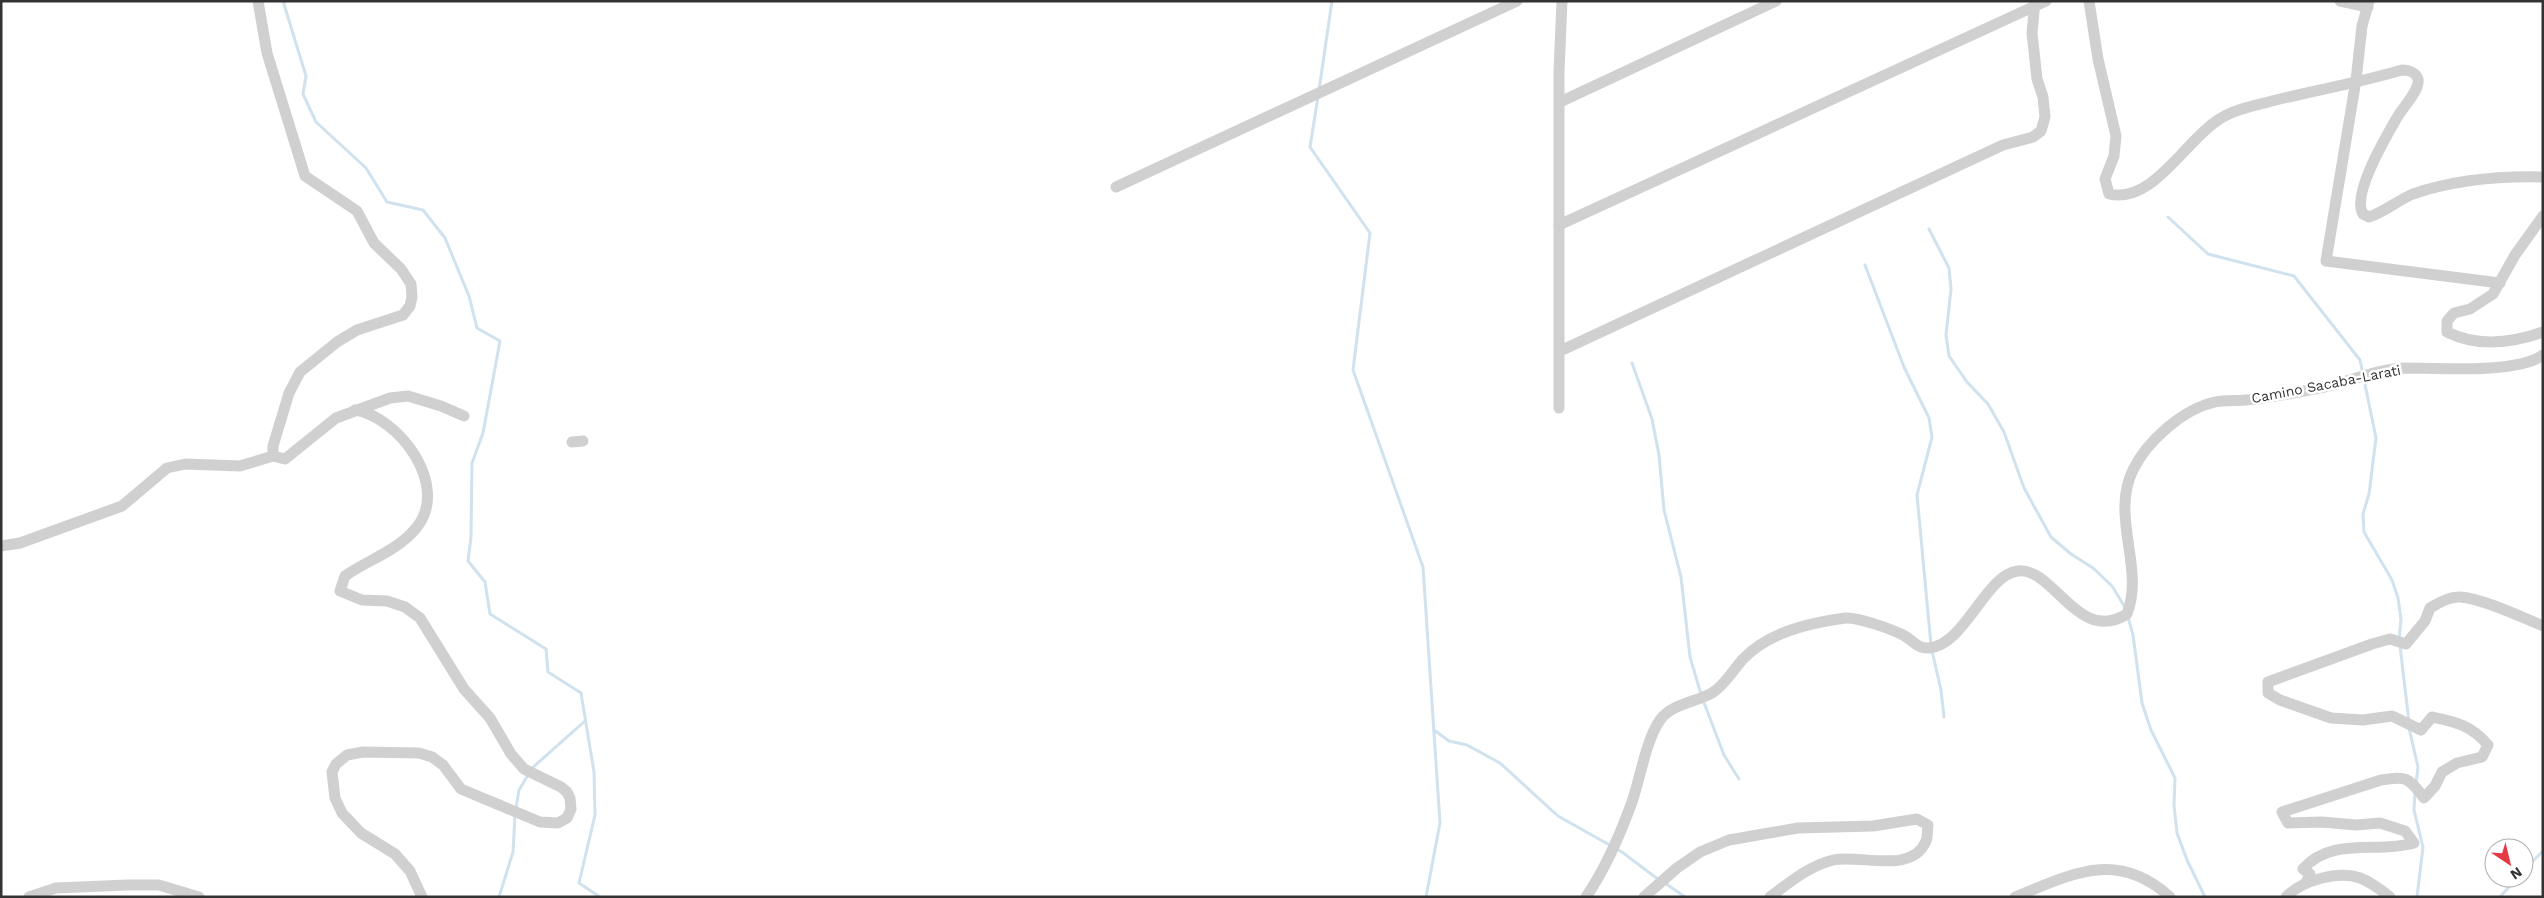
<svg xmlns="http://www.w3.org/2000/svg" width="2544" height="898" font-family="'Work Sans',sans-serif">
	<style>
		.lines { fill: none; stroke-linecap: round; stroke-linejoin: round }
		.stream { stroke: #cfe2ee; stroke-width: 3 }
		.minor { stroke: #d0d0d0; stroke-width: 11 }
		.labels { text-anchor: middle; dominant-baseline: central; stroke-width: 5; stroke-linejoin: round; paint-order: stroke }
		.street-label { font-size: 14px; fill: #333; stroke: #fff }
	</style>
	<rect width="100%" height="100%" fill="#fff"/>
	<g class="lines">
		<!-- stream -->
		<g class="stream">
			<path d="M283 1 306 76 303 94 316 122 366 168 387 202 423 210 445 238 469 296 477 328 500 341 483 433 472 463 471 537 468 561 485 582 490 614 546 649 548 672 581 693 594 772 595 815 579 883 600 897"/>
			<path d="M1319 90 1332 1"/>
			<path d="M1318 97 1310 147 1370 233 1353 370 1423 567 1440 823 1426 897"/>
			<path d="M2168 217 2208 254 2294 276 2360 360 2376 438 2369 494 2363 514 2364 532 2392 580 2398 598 2401 619 2399 640"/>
			<path d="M1929 229 1949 268 1951 289 1946 335 1949 356 1967 382 1988 404 2004 432 2024 488 2051 537 2071 554 2093 568 2112 586 2126 609"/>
			<path d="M1865 265 1904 367 1929 418 1932 437 1917 495 1931 645"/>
			<path d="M1632 363 1652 419 1659 455 1664 510 1681 577 1690 657 1701 694"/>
			<path d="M2128 617 2133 635 2142 703 2151 730 2175 778 2174 805 2177 833 2187 860 2205 897"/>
			<path d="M2400 646 2409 722"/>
			<path d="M1932 651 1941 690 1944 717"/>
			<path d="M1703 700 1724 755 1739 779"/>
			<path d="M2409 728 2418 767 2416 783"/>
			<path d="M1434 730 1449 741 1467 745 1500 763 1558 816 1622 852 1659 880"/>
			<path d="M531 769 585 721"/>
			<path d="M2415 792 2414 810 2423 847 2417 897"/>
			<path d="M516 808 519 790 528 775"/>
			<path d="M2524 870 2543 851"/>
			<path d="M1665 883 1685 897"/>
			<path d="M499 897 513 852 515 815"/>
			<path d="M2500 897 2517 878"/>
		</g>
		<!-- minor -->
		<g class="minor">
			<path d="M258 1 267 53 305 176 357 211 374 243 401 269 411 284 412 297 410 306 403 315 357 330 337 342 300 372 289 393 273 446V456"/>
			<path d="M2089 1 2098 59 2116 136 2114 156 2105 179 2109 194C2153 204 2185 141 2218 120 2234 109 2258 105 2276 100 2318 90 2361 82 2402 70 2408 70 2416 72 2418 79 2420 90 2404 106 2398 116 2387 135 2351 195 2363 214L2369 217C2385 212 2398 200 2413 194 2454 180 2500 176 2543 177"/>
			<path d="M2340 1 2368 7"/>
			<path d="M2369 1 2362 26 2356 80 2326 261 2500 283"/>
			<path d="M1560 102 1776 1"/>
			<path d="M1116 187 1517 1"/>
			<path d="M2543 216 2515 255 2493 294 2470 309 2454 313 2447 321V332C2477 347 2512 343 2543 332"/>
			<path d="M1559 225 2046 1"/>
			<path d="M1560 351 2003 145 2033 137 2041 131 2045 117 2043 97 2037 79 2032 33 2035 1"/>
			<path d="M1559 408V71L1562 1"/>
			<path d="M355 410C399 417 450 485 417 527 398 551 369 559 345 576L340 591 362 600 387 601 405 607 420 618 464 689 490 718 511 754 524 769 561 787 567 792 570 798 571 809 567 818 558 823 540 822 461 789 443 765 432 757 419 753 363 752 347 755 336 764 332 772 335 798 342 813 361 833 395 854 410 871 422 897"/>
			<path d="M572 442 583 441"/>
			<path d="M1 546 20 543 122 506 167 468 185 464 240 466 273 456 285 459 336 418 390 398 408 396 441 406 464 416"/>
			<path d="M2306 883 2310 874 2303 869C2332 836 2377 854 2414 843L2405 831 2380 823 2356 825 2322 822 2288 823 2282 812 2381 780C2407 776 2408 777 2424 798L2435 786 2442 772 2457 763 2482 757 2488 745C2471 725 2456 722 2432 717L2421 730 2392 716 2363 720 2331 718 2280 700 2268 693V682L2372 644 2390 639 2406 644 2425 621 2430 608C2438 603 2448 597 2458 597 2477 596 2524 618 2543 626"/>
			<path d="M29 897 56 888 127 885H159L199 897"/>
			<path d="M1586 897C1606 868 1620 835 1632 802 1640 779 1646 740 1660 720 1671 704 1696 702 1712 693 1725 685 1733 670 1743 659 1769 632 1809 623 1845 618 1858 617 1891 629 1903 635 1913 640 1917 649 1929 648 1965 645 1986 574 2018 571 2054 567 2078 645 2127 614 2145 568 2110 516 2133 470 2147 441 2183 409 2215 402 2225 400 2236 401 2246 400 2272 398 2299 392 2324 387 2351 381 2377 369 2405 368 2436 368 2518 374 2543 355"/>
			<path d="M1644 897 1677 868 1700 852 1729 840 1798 828 1873 826 1917 819 1928 825C1927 830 1928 837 1926 841 1912 875 1860 854 1833 860 1809 866 1790 882 1770 897"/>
			<path d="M2015 897C2072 874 2117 849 2170 897"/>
			<path d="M2286 897C2301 881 2338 870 2360 878 2371 882 2380 889 2390 897"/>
		</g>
	</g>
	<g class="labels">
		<!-- street labels -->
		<g class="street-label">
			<text transform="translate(2326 384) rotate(-11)">Camino Sacaba-Larati</text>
		</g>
	</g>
	<!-- border -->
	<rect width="2544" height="898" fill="none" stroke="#333333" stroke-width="5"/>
	<!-- north arrow -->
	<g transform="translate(2509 863) rotate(145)"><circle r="24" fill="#ffffff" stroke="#adadad"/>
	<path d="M0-4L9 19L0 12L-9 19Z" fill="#e63946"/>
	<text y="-8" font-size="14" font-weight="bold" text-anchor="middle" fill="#333333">N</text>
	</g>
</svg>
